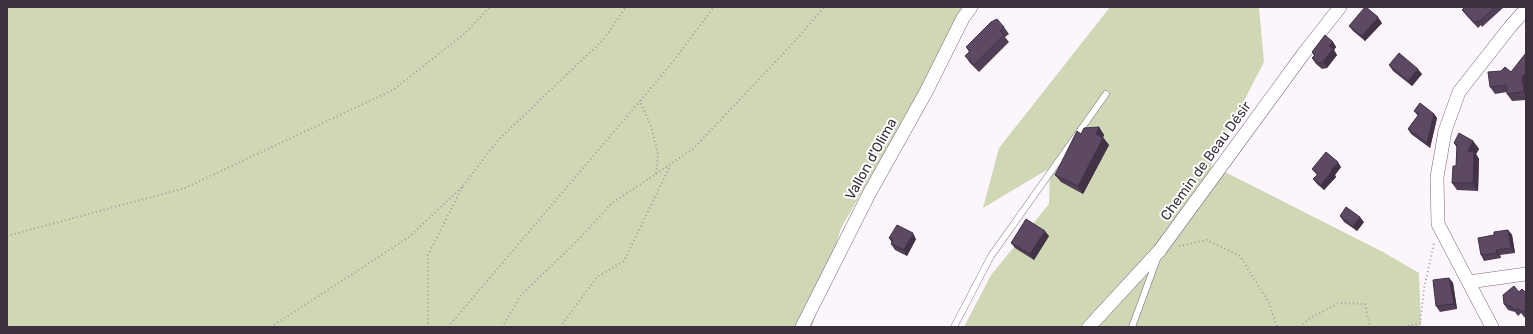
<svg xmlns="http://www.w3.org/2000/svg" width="1533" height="334" font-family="Rubik,sans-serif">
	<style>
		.green { fill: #cfd7b4 }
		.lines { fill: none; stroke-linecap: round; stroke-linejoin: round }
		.lane-casing { stroke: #7d6680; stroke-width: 7 }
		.street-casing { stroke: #7d6680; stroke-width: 14 }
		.path { stroke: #a49ca4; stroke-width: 2; stroke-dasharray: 1 3; stroke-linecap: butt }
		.lane { stroke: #fff; stroke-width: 6 }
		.street { stroke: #fff; stroke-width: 13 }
		.wall { fill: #503f55 }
		.shaded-wall { fill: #413345 }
		.building { fill: #5d4963; stroke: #413345 }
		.labels { text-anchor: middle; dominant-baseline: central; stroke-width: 4; stroke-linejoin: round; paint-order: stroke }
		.street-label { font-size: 14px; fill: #3b313c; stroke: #fff }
	</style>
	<rect width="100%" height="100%" fill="#fcf6fc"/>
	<!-- green -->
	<g class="green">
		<path d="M7 7H969L841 228 812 327H7Z"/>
		<path d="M1110 7H1259L1264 62 1211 165 1383 252 1419 273 1421 327H964L991 275 1049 204 1050 168 983 208 999 148Z"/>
	</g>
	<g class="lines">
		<!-- lane casing -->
		<g class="lane-casing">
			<g id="lane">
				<path d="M954 327 991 256 1106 94"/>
				<path d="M1132 327 1157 259"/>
			</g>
		</g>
		<!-- street casing -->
		<g class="street-casing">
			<g id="street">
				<path d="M1469 282 1526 274"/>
				<path d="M802 327 869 194 926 92 963 18 971 7"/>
				<path d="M1089 327 1160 250 1304 53 1340 7"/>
				<path d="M1492 327 1438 224 1437 177 1445 131 1459 92 1510 27 1526 9"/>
			</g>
		</g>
		<!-- path -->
		<g class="path">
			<path d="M656 174 694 148 796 40 824 7"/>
			<path d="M463 186 498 140 603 40 626 7"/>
			<path d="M7 236 185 188 393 90 464 34 490 7"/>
			<path d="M1179 246 1207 240 1240 256 1269 303 1277 327"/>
			<path d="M271 327 409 237 463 186 428 255V327"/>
			<path d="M448 327 640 101"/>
			<path d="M502 327 521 295 577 241 612 203 656 174 658 154 651 126 640 101 672 63 714 7"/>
			<path d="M560 327 597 277 624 261 670 166"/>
			<path d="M1300 327 1310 318 1339 303 1365 304 1370 327"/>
			<path d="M1404 327 1420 323 1424 289 1434 243"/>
		</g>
		<!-- lane -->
		<use href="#lane" class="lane"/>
		<!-- street -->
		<use href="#street" class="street"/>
	</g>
	<!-- wall -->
	<g class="wall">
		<path d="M1465 7H1504L1482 27 1481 25 1478 28 1466 15 1462 10Z"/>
		<path d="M1382 23 1365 41 1353 31 1349 26Z"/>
		<path d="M1004 27 1009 34 1005 37 1009 42 979 72 970 63 965 56 969 52 966 47Z"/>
		<path d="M1333 42 1336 47 1334 50 1337 55 1327 68 1322 69 1316 64 1312 58 1314 56 1312 52Z"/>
		<path d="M1526 53V100L1512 101 1507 94V92L1495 94 1490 87 1511 72Z"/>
		<path d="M1389 65 1422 74 1412 86 1393 71Z"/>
		<path d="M1414 111 1434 114 1437 118 1430 148 1411 134 1408 129 1418 116Z"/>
		<path d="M1099 127 1104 135 1103 137 1109 145 1083 194 1061 182 1055 175Z"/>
		<path d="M1473 141 1479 149 1476 154 1479 159 1478 191 1457 190 1452 183 1456 166 1457 148 1454 143Z"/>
		<path d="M1341 167 1335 175 1336 177 1324 190 1317 184 1313 179 1317 175 1312 169Z"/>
		<path d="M1340 216 1364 222 1357 231 1344 222Z"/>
		<path d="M1508 230 1512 235 1515 253 1500 255 1501 258 1484 261 1481 255 1494 235Z"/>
		<path d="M1049 236 1034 260 1015 248 1011 243Z"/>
		<path d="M889 238 916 239 907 256 895 250 891 244 892 243Z"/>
		<path d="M1449 278 1453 283 1457 309 1440 312 1436 306Z"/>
		<path d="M1519 292 1526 293V317L1525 318 1521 313 1518 316 1515 312 1508 310 1504 304Z"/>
	</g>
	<!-- shaded-wall -->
	<g class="shaded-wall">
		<path d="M1378 17 1382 23 1365 41 1362 36Z"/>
		<path d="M1333 42 1336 47 1334 50 1337 55 1327 68 1323 62 1329 46Z"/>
		<path d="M1418 69 1422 74 1412 86 1408 81Z"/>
		<path d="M1526 73V95L1524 92 1522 77Z"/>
		<path d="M1434 114 1437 118 1430 148 1427 143Z"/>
		<path d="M1099 127 1104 135 1102 141 1103 138 1109 145 1083 194 1078 186Z"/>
		<path d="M1473 141 1479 149 1476 154 1479 159 1478 191 1473 183 1468 151Z"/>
		<path d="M1338 162 1341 167 1335 175 1336 177 1324 190 1321 185 1331 170Z"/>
		<path d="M1360 217 1364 222 1357 231 1353 226Z"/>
		<path d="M1508 230 1512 235 1515 253 1511 248Z"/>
		<path d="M1045 231 1049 236 1034 260 1030 254Z"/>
		<path d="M913 233 916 239 907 256 904 250Z"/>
		<path d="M1496 250 1500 255 1501 258 1497 253Z"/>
		<path d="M1449 278 1453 283 1457 309 1454 304Z"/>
	</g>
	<!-- building -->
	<g class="building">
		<path d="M1365 7H1366L1378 17 1362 36 1349 26Z"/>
		<path d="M1465 7H1495L1479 22 1478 21 1475 23 1462 10Z"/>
		<path d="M997 19 1004 27 1000 31 1004 35 974 65 965 56 970 51 966 47 991 22Z"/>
		<path d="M1325 35 1333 42 1329 46 1333 49 1323 62 1318 63 1312 58 1315 55 1312 52Z"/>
		<path d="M1399 53 1418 69 1408 81 1389 65Z"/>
		<path d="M1526 53V73L1522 77 1524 92 1507 94 1506 85 1490 87 1488 72 1501 71 1505 67 1511 72Z"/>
		<path d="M1420 103 1434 114 1427 143 1408 129 1419 114 1414 111Z"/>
		<path d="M1099 127 1096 134 1103 138 1078 186 1055 175 1077 131 1081 134 1084 128Z"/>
		<path d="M1459 133 1473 141 1468 151 1474 152 1473 183H1452L1453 166H1456L1457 145 1454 143Z"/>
		<path d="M1326 152 1338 162 1331 170 1332 171 1321 185 1313 179 1318 174 1312 169Z"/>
		<path d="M1346 207 1360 217 1353 226 1340 216Z"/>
		<path d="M1026 219 1045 231 1030 254 1011 243Z"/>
		<path d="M897 225 913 233 904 250 891 244 893 240 889 238Z"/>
		<path d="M1508 230 1511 248 1496 250 1497 253 1481 255 1478 238 1494 235V232Z"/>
		<path d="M1449 278 1454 304 1436 306 1433 280Z"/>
		<path d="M1514 286 1519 292 1522 289 1526 293V301H1525L1526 302V309L1522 312 1518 308 1515 310 1512 307 1504 304 1503 295Z"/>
	</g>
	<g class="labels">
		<!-- street labels -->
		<g class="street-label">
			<text transform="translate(871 159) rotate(-61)">Vallon d'Olima</text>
			<text transform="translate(1206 161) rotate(-54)">Chemin de Beau Désir</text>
		</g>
	</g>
	<!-- border -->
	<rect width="1533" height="334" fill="none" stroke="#3b313c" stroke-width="16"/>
</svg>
